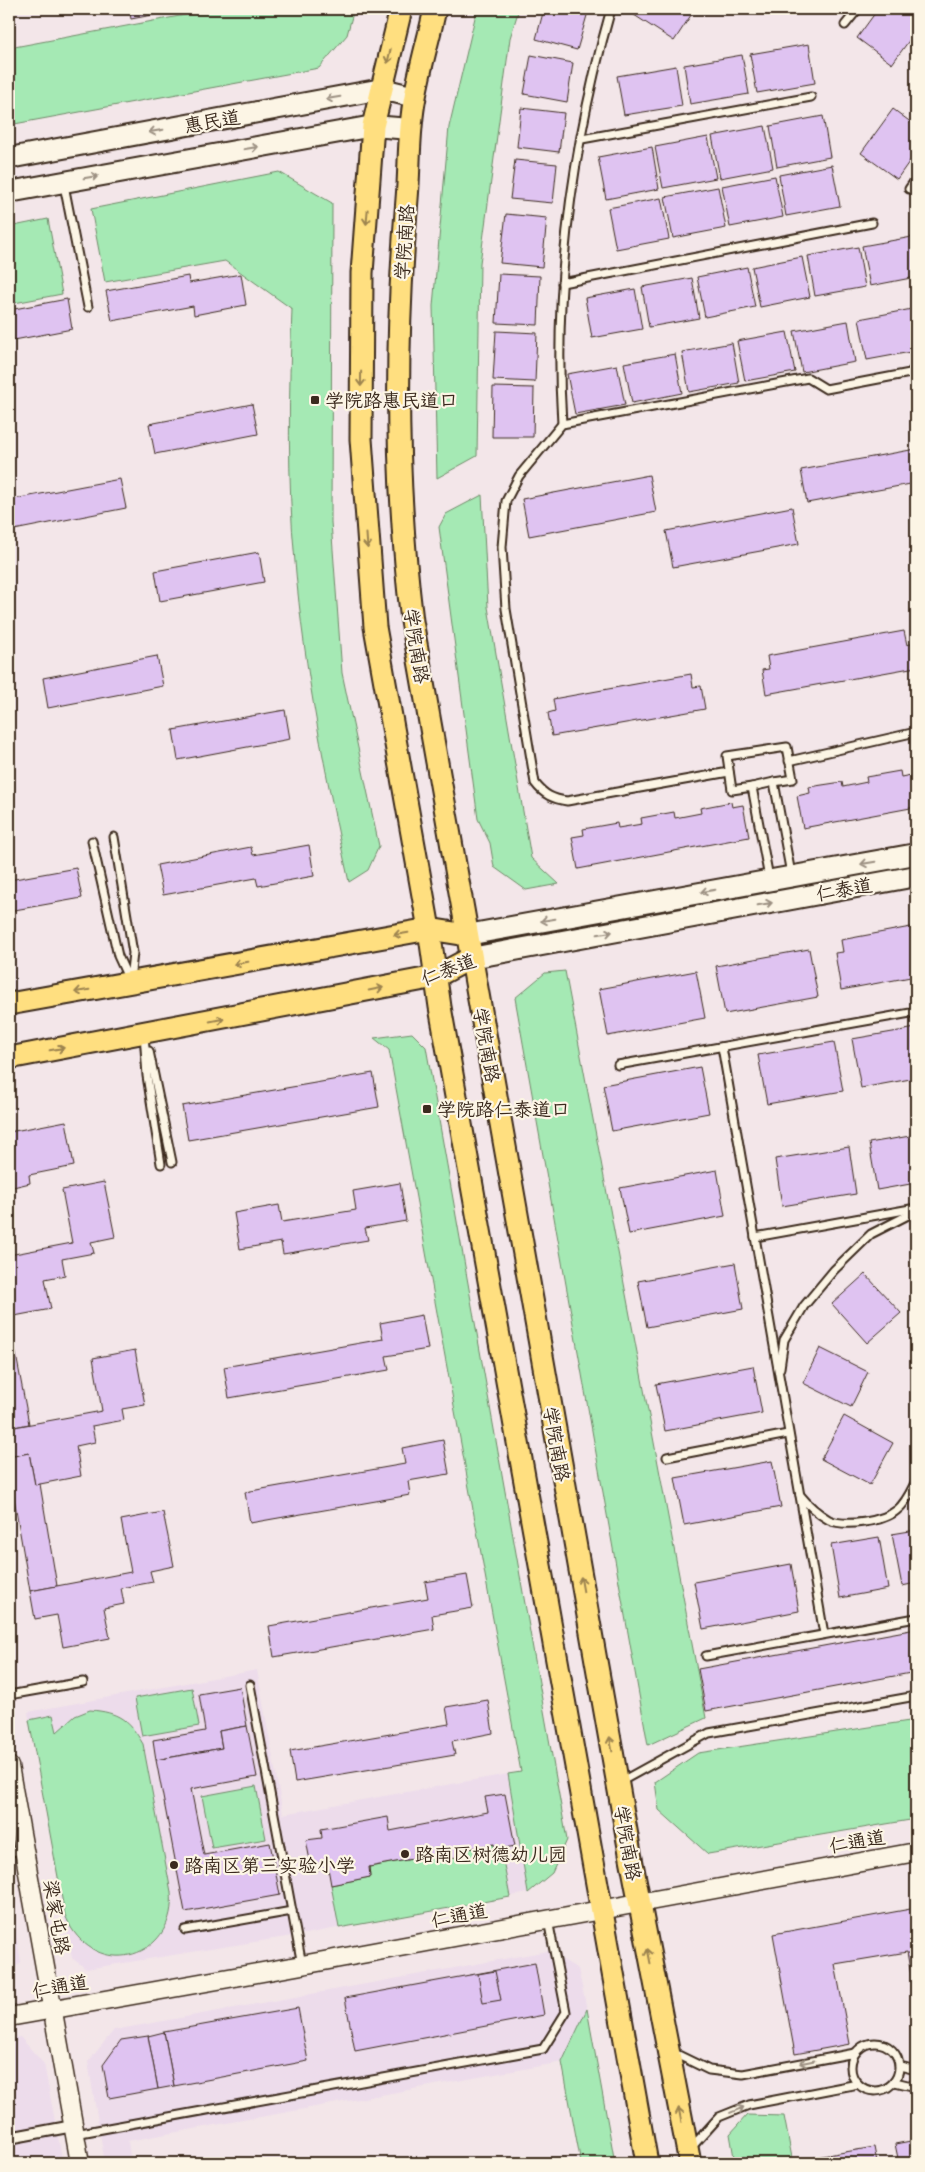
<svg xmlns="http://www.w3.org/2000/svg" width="925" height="2172" font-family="'Patrick Hand','LXGW WenKai TC',sans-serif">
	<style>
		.built { fill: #eddceb }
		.green { fill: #a5e9b4; stroke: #708a69 }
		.building { fill: #dfc3f1; stroke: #3b2a1e }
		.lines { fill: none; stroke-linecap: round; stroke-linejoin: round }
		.service-casing { stroke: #3b2a1e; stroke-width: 11 }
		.pedestrian-casing { stroke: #3b2a1e; stroke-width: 14 }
		.tertiary-casing { stroke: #3b2a1e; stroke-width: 21 }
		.secondary-casing { stroke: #3b2a1e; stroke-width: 24 }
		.primary-casing { stroke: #3b2a1e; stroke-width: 25 }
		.service { stroke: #fcf5e5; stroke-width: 7 }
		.pedestrian { stroke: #fcf5e5; stroke-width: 10 }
		.tertiary { stroke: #fcf5e5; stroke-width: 18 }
		.secondary { stroke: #fcf5e5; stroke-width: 20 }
		.primary { stroke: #ffdf80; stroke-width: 21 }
		.oneway { stroke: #9d844f }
		.oneway2 { stroke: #9c9082 }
		.poi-dot { fill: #3b2a1e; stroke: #fcf5e5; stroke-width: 2 }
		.labels { text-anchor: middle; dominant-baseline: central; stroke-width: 4.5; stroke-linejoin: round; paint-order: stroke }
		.street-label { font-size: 19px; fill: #3b2a1e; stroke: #fcf5e5 }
		.poi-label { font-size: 19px; fill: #3b2a1e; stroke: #fcf5e5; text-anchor: start }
	</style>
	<rect width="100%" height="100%" fill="#f3e6e9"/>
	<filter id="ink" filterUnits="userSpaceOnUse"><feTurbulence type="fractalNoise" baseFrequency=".02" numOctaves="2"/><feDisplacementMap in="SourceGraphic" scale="10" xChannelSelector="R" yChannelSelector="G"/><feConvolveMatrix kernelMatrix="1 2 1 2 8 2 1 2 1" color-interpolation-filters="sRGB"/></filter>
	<g filter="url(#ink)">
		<!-- built -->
		<g class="built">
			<path d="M257 1670 283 1814 508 1774 528 1893 305 1934 86 1969 72 1958 28 1712Z"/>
			<path d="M9 1895 21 1962 9 1973Z"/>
			<path d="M548 1951 578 1969 587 2009 562 2062 128 2141 131 2163H105L88 2062 114 2030Z"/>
			<path d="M20 2037 44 2064 63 2163H9V2039Z"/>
		</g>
		<!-- green -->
		<g class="green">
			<path d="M217 9H354L347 35 319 68 9 125V48Z"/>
			<path d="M477 9H519L510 38 480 263 477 456 437 478 433 306 449 127Z"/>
			<path d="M279 172 332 203 331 522 342 673 379 846 368 870 349 882C326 776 304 670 295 562 287 478 289 393 292 309L225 261 105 282 91 209Z"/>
			<path d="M48 219 62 294 9 304V227Z"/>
			<path d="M482 495 488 607 531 858 559 884 526 890 494 867 490 843 478 819 439 527 446 514Z"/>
			<path d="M565 971 706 1718 648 1745 515 998 545 973Z"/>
			<path d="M412 1033 426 1047 567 1840 552 1873 528 1893 508 1774 521 1772 389 1050 374 1038Z"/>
			<path d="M192 1688 199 1726 142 1736 135 1698Z"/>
			<path d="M90 1710C119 1712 129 1720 143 1744L171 1892C177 1953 108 1979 74 1932 70 1927 68 1921 65 1915L29 1720 53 1715 57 1732 75 1716Z"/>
			<path d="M916 1720V1819L708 1854 659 1810 655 1782 698 1753Z"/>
			<path d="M256 1786 266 1839 212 1848 202 1796Z"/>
			<path d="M494 1844 495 1849H501L510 1897 339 1928 331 1885 370 1877 369 1867 444 1853 445 1859 467 1855V1849Z"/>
			<path d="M587 2009 615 2163H581L562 2062Z"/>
			<path d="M747 2115 784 2116 793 2163H735L730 2134Z"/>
		</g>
		<!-- building -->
		<g class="building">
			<path d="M129 9H184L131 19Z"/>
			<path d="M544 9H574L588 12 577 50 536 39Z"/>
			<path d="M630 9H695L674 41 628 11Z"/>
			<path d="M878 9H909L916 14V31L892 64 857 38Z"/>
			<path d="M809 44 815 83 757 93 750 54Z"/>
			<path d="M531 55 573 63 567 102 524 94Z"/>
			<path d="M742 55 749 94 690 104 684 65Z"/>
			<path d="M676 66 682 106 624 115 617 76Z"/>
			<path d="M521 108 564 113 559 152 517 147Z"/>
			<path d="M893 109 916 126V152L897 179 861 153Z"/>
			<path d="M823 116 830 157 777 167 770 126Z"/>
			<path d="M765 126 773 168 720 178 712 136Z"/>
			<path d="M708 137 716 178 663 188 655 147Z"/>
			<path d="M652 147 659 189 606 199 598 157Z"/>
			<path d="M515 160 557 164 553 203 510 199Z"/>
			<path d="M832 165 840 206 786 216 779 175Z"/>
			<path d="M775 176 783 217 730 227 722 186Z"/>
			<path d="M718 187 726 228 673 238 665 197Z"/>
			<path d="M661 198 669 239 616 249 608 208Z"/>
			<path d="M506 214 547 218 542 267 500 263Z"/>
			<path d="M912 237 916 258V277L870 286 862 246Z"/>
			<path d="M858 247 865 287 815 296 808 256Z"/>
			<path d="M802 257 810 297 760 307 752 267Z"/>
			<path d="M747 267 755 307 705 317 697 277Z"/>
			<path d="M241 274 246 305 194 315 193 306 112 321 106 291 188 276 189 283Z"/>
			<path d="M499 274 540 276 538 325 496 323Z"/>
			<path d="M692 278 699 318 649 327 642 287Z"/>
			<path d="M635 289 642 329 592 338 585 298Z"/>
			<path d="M67 299 72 329 9 341V310Z"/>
			<path d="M912 309 916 332V351L867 360 859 319Z"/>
			<path d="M848 321 855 362 802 372 794 331Z"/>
			<path d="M496 331 537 333 535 382 493 380Z"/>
			<path d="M787 332 795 372 745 381 737 341Z"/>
			<path d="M732 343 739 383 689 392 682 352Z"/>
			<path d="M675 354 682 393 632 403 624 363Z"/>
			<path d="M617 365 625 405 575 414 567 374Z"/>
			<path d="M493 387 534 388 533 437H492Z"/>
			<path d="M252 404 258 434 155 454 149 424Z"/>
			<path d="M916 449V483L807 503 801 470Z"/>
			<path d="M649 475 656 512 529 536 522 499Z"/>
			<path d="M120 479 126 508 9 531V500Z"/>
			<path d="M792 507 799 544 673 567 666 531Z"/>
			<path d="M259 552 264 582 160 601 155 571Z"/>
			<path d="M904 631 907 645 914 643 916 667 766 694 762 670 769 669 767 656Z"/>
			<path d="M157 656 163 686 48 708 43 678Z"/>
			<path d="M691 674 693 687 701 686 705 709 552 736 548 713 555 711 553 699Z"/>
			<path d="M285 710 290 739 178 760 173 730Z"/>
			<path d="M9 711 14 741 9 742Z"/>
			<path d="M900 771 901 777 916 774V807L803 828 797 796 810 793 809 787 842 782 843 787 867 782 866 777Z"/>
			<path d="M731 802 732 807 743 805 749 837 578 869 572 837 584 835 583 829 617 823 618 828 642 824 641 818 674 812 675 818 701 813 700 808Z"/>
			<path d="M309 845 314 876 258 886 256 878 163 895 157 865 251 847 253 855Z"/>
			<path d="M76 868 82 898 9 911V880Z"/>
			<path d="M916 926V976L841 990 835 953 843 952 841 940Z"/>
			<path d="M809 949 818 997 725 1014 716 966Z"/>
			<path d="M696 971 705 1018 608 1036 599 989Z"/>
			<path d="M916 1028V1078L861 1088 852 1039Z"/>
			<path d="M834 1042 843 1091 767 1104 758 1055Z"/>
			<path d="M700 1067 709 1113 612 1131 603 1085Z"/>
			<path d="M373 1073 379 1107 188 1140 182 1106Z"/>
			<path d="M66 1121 74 1166 29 1175 30 1183 9 1188V1132Z"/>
			<path d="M916 1135V1183L877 1190 869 1143Z"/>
			<path d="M849 1147 856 1194 782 1206 775 1159Z"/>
			<path d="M717 1170 725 1216 629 1234 620 1188Z"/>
			<path d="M104 1182 115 1237 91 1242 94 1253 62 1259 65 1275 45 1279 51 1309 9 1317V1255L72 1243 62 1190Z"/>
			<path d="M400 1183 406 1221 365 1228 368 1240 283 1254 281 1242 240 1249 234 1213 279 1205 282 1222 356 1210 353 1191Z"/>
			<path d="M735 1263 743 1309 647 1327 638 1281Z"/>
			<path d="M865 1274 901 1313 867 1343 832 1304Z"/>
			<path d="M422 1315 428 1349 386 1356 389 1370 229 1398 224 1367 383 1339 380 1323Z"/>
			<path d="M9 1317 29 1424 9 1428Z"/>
			<path d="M820 1348 868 1372 851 1407 803 1383Z"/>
			<path d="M135 1350 145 1405 122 1409 124 1420 92 1426 95 1442 76 1446 81 1476 35 1485 29 1453 9 1457V1428L102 1411 93 1358Z"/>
			<path d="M753 1366 762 1413 665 1431 656 1384Z"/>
			<path d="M844 1416 893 1443 870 1485 821 1459Z"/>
			<path d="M443 1440 449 1474 408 1481 410 1495 250 1523 245 1492 405 1464 402 1448Z"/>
			<path d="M29 1453 35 1485 40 1484 57 1586 30 1591 9 1469V1457Z"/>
			<path d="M772 1461 781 1507 684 1525 675 1478Z"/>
			<path d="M163 1512 174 1566 150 1571 153 1582 121 1588 124 1604 104 1608 110 1638 63 1647 57 1615 35 1619 30 1591 131 1572 121 1520Z"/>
			<path d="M916 1530V1583L902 1586 892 1534Z"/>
			<path d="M879 1537 888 1589 840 1598 831 1545Z"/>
			<path d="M791 1564 799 1611 703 1629 694 1582Z"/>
			<path d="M467 1575 473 1608 432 1615 434 1629 274 1657 269 1626 428 1598 425 1582Z"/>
			<path d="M916 1629V1672L706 1711 698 1669Z"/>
			<path d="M240 1687 247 1726 219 1731 222 1748 156 1760 153 1740 205 1731 199 1694Z"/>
			<path d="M488 1700 493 1733 452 1741 455 1755 295 1782 290 1751 449 1724 446 1707Z"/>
			<path d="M247 1726 257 1777 191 1789 204 1855 270 1843 280 1895 185 1912 156 1760 222 1748 219 1731Z"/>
			<path d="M505 1794 515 1846 495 1850 494 1844 467 1849 468 1855 445 1859 444 1853 369 1867 370 1877 331 1885 328 1868 312 1871 306 1840 322 1838 321 1829 388 1817 390 1831 488 1812 485 1797Z"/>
			<path d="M916 1908V2005L907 1952 835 1964 850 2044 795 2054 773 1934Z"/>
			<path d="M535 1963 544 2015 355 2051 345 1998Z"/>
			<path d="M495 1971 501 2000 483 2003 478 1974Z"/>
			<path d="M298 2008 308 2061 174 2086 164 2032Z"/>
			<path d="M164 2032 174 2086 158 2089 148 2036Z"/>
			<path d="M148 2036 158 2089 109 2098 103 2065 121 2040Z"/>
			<path d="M916 2140V2163H899L895 2144Z"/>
			<path d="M874 2147 877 2163H800L799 2160Z"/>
		</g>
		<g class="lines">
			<!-- service casing -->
			<g class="service-casing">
				<g id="service">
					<path d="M845 25 858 9"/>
					<path d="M582 139 811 97"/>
					<path d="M64 185 88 307"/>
					<path d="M909 189 916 179"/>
					<path d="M562 283 872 223"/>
					<path d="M562 424C553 285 573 143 611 9"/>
					<path d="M789 761 916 732"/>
					<path d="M729 772 567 801C553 799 544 795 535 783L506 609 502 547 506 501 519 476 562 424 808 378 826 389 910 373 916 366"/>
					<path d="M752 787 774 782"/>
					<path d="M114 837 133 953 130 980"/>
					<path d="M92 841 118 956 129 980"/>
					<path d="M769 878 752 787 732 790 727 756 787 747 793 779 774 782 791 874"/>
					<path d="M144 1034 147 1076 161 1164"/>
					<path d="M722 1047 824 1634"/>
					<path d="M149 1051 172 1162"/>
					<path d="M618 1065 916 1012"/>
					<path d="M755 1237 916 1208"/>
					<path d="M780 1368 784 1340 804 1306 834 1270 871 1234 916 1211"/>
					<path d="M667 1457 788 1434"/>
					<path d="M800 1495C808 1505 817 1513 829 1520 845 1527 883 1522 897 1510 906 1503 911 1491 916 1481"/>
					<path d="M706 1656 916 1618"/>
					<path d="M250 1685 302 1965"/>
					<path d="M9 1695 83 1682"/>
					<path d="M620 1782 709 1733 916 1696"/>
					<path d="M9 1852 23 1850"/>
					<path d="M185 1930 292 1911"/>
					<circle cx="875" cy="2067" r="24"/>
					<path d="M672 2052 709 2070 743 2074 855 2053"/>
					<path d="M900 2066 916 2070"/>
					<path d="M895 2082 916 2087"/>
					<path d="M75 2134 543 2049 566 2012 548 1920"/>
					<path d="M691 2148 719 2117 749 2105 858 2084"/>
				</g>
			</g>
			<!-- pedestrian casing -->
			<g class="pedestrian-casing">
				<path id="pedestrian" d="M9 2138 73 2126"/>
			</g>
			<!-- tertiary casing -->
			<g class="tertiary-casing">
				<g id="tertiary">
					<path d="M9 1766 80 2163"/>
					<path d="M9 2017 302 1965 916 1852"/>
				</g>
			</g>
			<!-- secondary casing -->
			<g class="secondary-casing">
				<g id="secondary">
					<path d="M9 158 382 89 415 97"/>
					<path d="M9 192 373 126 410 129"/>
					<path d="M467 935 916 854"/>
					<path d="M471 958 916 876"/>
				</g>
			</g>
			<!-- primary casing -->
			<g class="primary-casing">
				<g id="primary">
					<path d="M401 9 373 126 362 273 361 439 375 627 429 929 440 1007 647 2163"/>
					<path d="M435 9C429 38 420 67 415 97 408 131 410 165 407 199 395 340 395 481 412 621L630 1853 690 2163"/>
					<path d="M9 1004 429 929 467 935"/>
					<path d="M9 1058 435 977 471 958"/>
				</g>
			</g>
			<!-- service -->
			<use href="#service" class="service"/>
			<!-- pedestrian -->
			<use href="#pedestrian" class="pedestrian"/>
			<!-- tertiary -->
			<use href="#tertiary" class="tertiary"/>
			<!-- secondary -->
			<use href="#secondary" class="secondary"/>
			<!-- primary -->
			<use href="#primary" class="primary"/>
		</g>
		<!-- one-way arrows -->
		<defs><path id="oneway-shaft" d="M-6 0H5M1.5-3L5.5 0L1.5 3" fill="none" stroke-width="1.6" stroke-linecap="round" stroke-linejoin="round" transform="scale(1.25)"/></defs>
		<g class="oneway">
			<use href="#oneway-shaft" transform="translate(389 56) rotate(103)"/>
			<use href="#oneway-shaft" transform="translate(367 217) rotate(95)"/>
			<use href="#oneway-shaft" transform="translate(361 379) rotate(91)"/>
			<use href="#oneway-shaft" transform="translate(367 541) rotate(86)"/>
			<use href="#oneway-shaft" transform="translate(401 934) rotate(170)"/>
			<use href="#oneway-shaft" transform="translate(241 963) rotate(170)"/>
			<use href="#oneway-shaft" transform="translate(376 989) rotate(-11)"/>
			<use href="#oneway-shaft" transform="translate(82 991) rotate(170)"/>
			<use href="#oneway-shaft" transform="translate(217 1020) rotate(-11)"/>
			<use href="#oneway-shaft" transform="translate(57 1049) rotate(-10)"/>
			<use href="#oneway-shaft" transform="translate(582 1584) rotate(-100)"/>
			<use href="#oneway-shaft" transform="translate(611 1744) rotate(-100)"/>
			<use href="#oneway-shaft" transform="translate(649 1956) rotate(-101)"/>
			<use href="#oneway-shaft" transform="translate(680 2115) rotate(-101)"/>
		</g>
		<g class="oneway2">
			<use href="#oneway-shaft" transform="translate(333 98) rotate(170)"/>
			<use href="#oneway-shaft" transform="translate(156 131) rotate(170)"/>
			<use href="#oneway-shaft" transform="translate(251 148) rotate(-10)"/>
			<use href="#oneway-shaft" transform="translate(91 177) rotate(-10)"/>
			<use href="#oneway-shaft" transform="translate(868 863) rotate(170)"/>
			<use href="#oneway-shaft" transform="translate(708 891) rotate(170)"/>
			<use href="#oneway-shaft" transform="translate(765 904) rotate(-10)"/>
			<use href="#oneway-shaft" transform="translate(548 920) rotate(170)"/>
			<use href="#oneway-shaft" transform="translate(605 933) rotate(-10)"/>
			<use href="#oneway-shaft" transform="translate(807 2062) rotate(169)"/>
			<use href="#oneway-shaft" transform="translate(737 2110) rotate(-23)"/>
		</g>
	</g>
	<!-- markers -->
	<g class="poi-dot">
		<rect x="310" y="395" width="10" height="10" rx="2.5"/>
		<rect x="422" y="1104" width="10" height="10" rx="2.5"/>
		<circle cx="405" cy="1854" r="5"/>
		<circle cx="174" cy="1865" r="5"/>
	</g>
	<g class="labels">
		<!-- street labels -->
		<g class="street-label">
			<text transform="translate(212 121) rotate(-10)">惠民道</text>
			<text transform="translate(404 242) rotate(-86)">学院南路</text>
			<text transform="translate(417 646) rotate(81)">学院南路</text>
			<text transform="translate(844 889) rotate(-10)">仁泰道</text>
			<text transform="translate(448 969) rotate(-21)">仁泰道</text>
			<text transform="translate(487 1045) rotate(80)">学院南路</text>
			<text transform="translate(557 1444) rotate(80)">学院南路</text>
			<text transform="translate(857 1841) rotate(-10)">仁通道</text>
			<text transform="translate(628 1843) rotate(80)">学院南路</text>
			<text transform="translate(459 1915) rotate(-11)">仁通道</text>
			<text transform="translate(57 1917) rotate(80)">梁家屯路</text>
			<text transform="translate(60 1986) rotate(-10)">仁通道</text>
		</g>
		<!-- poi labels -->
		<g class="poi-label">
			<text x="325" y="400">学院路惠民道口</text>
			<text x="437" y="1109">学院路仁泰道口</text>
			<text x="415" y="1854">路南区树德幼儿园</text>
			<text x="184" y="1865">路南区第三实验小学</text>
		</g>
	</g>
	<!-- margin -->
	<rect width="925" height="2172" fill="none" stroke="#fcf5e5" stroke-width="30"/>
	<rect x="15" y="15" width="895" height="2142" fill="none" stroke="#3b2a1e" stroke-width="2" filter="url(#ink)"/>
</svg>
